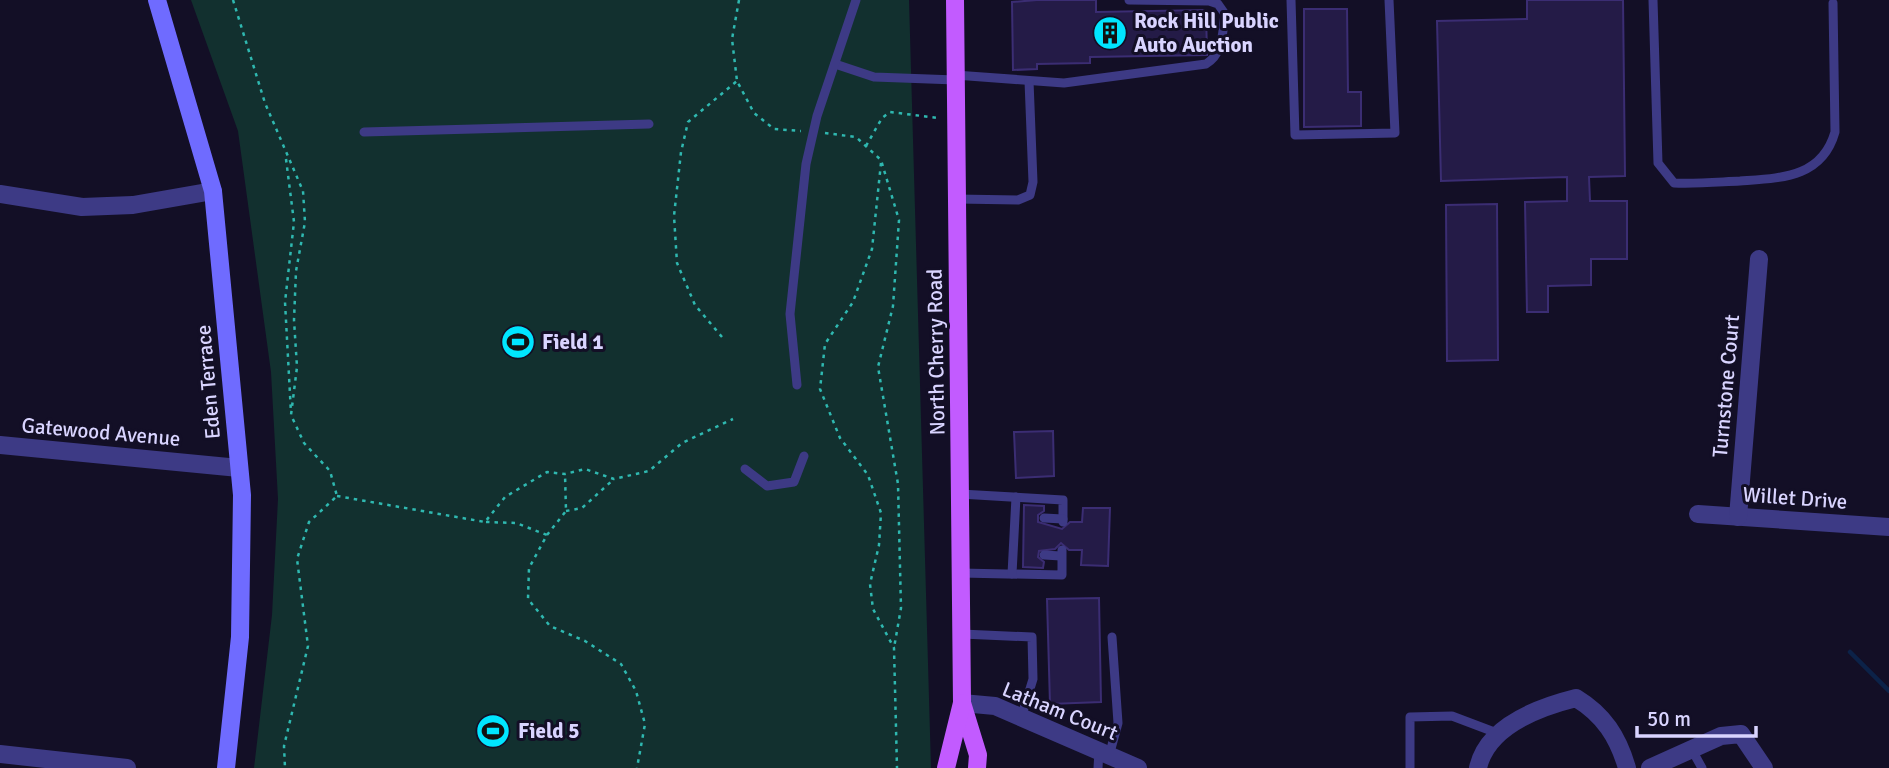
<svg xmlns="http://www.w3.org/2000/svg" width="1889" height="768" font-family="Signika,sans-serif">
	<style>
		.green { fill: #12302f }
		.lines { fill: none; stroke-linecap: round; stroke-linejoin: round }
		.stream { stroke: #0c2248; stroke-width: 4.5 }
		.building { fill: #241b47; stroke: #3b2d73; stroke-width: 2 }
		.path { stroke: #2fb8b0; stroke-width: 2.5; stroke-dasharray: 3.5 5; stroke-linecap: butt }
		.lane { stroke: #3d3a85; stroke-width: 9 }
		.street { stroke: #3d3a85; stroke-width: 18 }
		.secondary { stroke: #6f6bff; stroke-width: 18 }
		.primary { stroke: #c25bff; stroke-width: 18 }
		.labels { text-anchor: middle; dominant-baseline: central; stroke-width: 6; stroke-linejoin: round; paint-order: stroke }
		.poi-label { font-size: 21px; font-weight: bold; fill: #d9d4ff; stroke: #130f26; text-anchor: start }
		.street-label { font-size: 21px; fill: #d9d4ff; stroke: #130f26 }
	</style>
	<rect width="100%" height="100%" fill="#130f26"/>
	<!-- green -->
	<path class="green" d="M191 0H909L931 768H254L272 615 278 499 271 372 238 131Z"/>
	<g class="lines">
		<!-- stream -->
		<path class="stream" d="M1850 652 1889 691"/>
	</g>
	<!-- building -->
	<g class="building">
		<path d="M1037 0H1096V12L1206 10 1207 55 1090 57V63L1037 64V69L1013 70 1012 2Z"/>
		<path d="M1527 0H1623L1625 176 1589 177 1590 201H1627V259H1591V285L1548 286V312H1527L1525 202 1567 201V177L1441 181 1437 21 1527 19Z"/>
		<path d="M1304 9H1347L1348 92H1361V126L1304 127Z"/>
		<path d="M1497 204 1498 360 1447 361 1446 205Z"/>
		<path d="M1053 431 1054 476 1016 478 1014 432Z"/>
		<path d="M1024 505 1044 506V511L1038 515V522L1062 529 1070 522H1082L1083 508H1110L1108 566 1081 565 1082 550H1069L1061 543 1055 549 1039 551 1038 557 1044 562 1043 568 1023 567Z"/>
		<path d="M1099 598 1101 702 1050 704 1047 599Z"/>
	</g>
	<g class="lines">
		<!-- path -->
		<g class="path">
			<path d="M233 0 265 103 303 191 305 222 296 271 294 320 297 367 291 415 304 443 330 471 337 496 309 522 297 559 308 646 284 746 285 768"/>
			<path d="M739 0 732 39 737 81 754 113 774 129 801 131"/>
			<path d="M825 133 856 137 881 160 899 220 893 306 878 367 898 484 901 608 894 648"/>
			<path d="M866 146 882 118 890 112 938 118"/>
			<path d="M286 159 294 222 285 302 291 413"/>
			<path d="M881 163 872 249 853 302 825 344 820 389 840 438 868 475 881 513 879 545 870 584 873 609 894 648 897 768"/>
			<path d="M722 337 695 305 677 263 674 216 681 152 688 122 737 81"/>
			<path d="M337 496 485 522 505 497 547 472 565 474 585 469 614 479 649 471 682 443 733 419"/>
			<path d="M566 511 582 508 614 479"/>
			<path d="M486 522 516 523 547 535 529 568 528 599 550 626 585 641 621 664 636 691 645 724 637 768"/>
			<path d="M547 535 566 511 565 474"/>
		</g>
		<!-- lane -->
		<g class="lane">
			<path d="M1291 0 1295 135 1395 133 1389 0"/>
			<path d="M1653 0 1658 163 1674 183C1696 184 1718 182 1740 181 1781 178 1822 178 1835 132L1833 3"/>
			<path d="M835 64 874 77 956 80"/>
			<path d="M955 75 1064 83 1206 64C1224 53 1222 33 1225 14L1218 4 1209 1 1129 0"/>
			<path d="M364 132 649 124"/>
			<path d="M957 199 1018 200 1030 195 1033 182 1029 81"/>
			<path d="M797 385 790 314 806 164 817 116 856 0"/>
			<path d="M745 469 767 486 794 482 804 456"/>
			<path d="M960 494 1063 500V522"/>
			<path d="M1044 518 1063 519"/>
			<path d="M1044 555 1061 556"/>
			<path d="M961 573 1062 575V550"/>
			<path d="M1012 574 1016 497"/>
			<path d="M962 634 1032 637 1033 679 1021 718"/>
			<path d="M1692 750 1702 768"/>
			<path d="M1109 756 1118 723 1112 637"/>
			<path d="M1098 768 1099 751"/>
			<path d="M1410 768V717L1452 716 1497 733"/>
		</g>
		<!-- street -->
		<g class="street">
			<path d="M0 194 82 207 133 205 213 191"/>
			<path d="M0 445 239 468"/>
			<path d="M1698 514 1889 527"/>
			<path d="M1738 517 1759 259"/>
			<path d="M962 703 995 706 1138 768"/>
			<path d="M0 754 127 768"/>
			<path d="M1478 768C1487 726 1540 707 1576 698 1604 715 1618 737 1627 768"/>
			<path d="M1650 768 1721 736 1741 734 1764 768"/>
		</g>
		<!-- secondary -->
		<path class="secondary" d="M157 0 213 191 242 495 240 637 226 768"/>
		<!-- primary -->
		<g class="primary">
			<path d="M955 0 962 703 978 755 977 768"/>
			<path d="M946 768 962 703"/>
		</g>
	</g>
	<!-- icons -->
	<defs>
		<g id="building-disc" transform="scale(1.75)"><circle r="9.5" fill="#00e5ff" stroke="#130f26"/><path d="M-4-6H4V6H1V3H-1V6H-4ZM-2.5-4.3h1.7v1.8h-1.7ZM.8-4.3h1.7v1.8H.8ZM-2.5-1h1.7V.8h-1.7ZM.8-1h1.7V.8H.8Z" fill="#111"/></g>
		<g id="stadium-disc" transform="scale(1.75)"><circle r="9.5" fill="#00e5ff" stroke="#130f26"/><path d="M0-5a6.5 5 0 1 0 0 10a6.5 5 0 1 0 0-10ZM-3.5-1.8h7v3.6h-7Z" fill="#111"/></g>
	</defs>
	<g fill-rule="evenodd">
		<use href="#building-disc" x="1110" y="33"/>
		<use href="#stadium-disc" x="518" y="342"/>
		<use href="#stadium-disc" x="493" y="731"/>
	</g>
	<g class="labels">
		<!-- poi labels -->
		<g class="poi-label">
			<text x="1134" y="21">Rock Hill Public<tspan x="1134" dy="24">Auto Auction</tspan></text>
			<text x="542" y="342">Field 1</text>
			<text x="518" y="731">Field 5</text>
		</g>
		<!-- street labels -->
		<g class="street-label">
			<text transform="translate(936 352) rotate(-91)">North Cherry Road</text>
			<text transform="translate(208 382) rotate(-95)">Eden Terrace</text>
			<text transform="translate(1726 386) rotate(-85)">Turnstone Court</text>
			<text transform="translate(101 432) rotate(5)">Gatewood Avenue</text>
			<text transform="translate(1795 498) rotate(4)">Willet Drive</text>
			<text transform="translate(1060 711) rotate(22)">Latham Court</text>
		</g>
	</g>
	<!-- scale -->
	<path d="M1637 726v10h119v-10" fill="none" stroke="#d9d4ff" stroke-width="3.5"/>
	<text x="1647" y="726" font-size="21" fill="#d9d4ff" stroke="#130f26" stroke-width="5" paint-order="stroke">50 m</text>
</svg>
